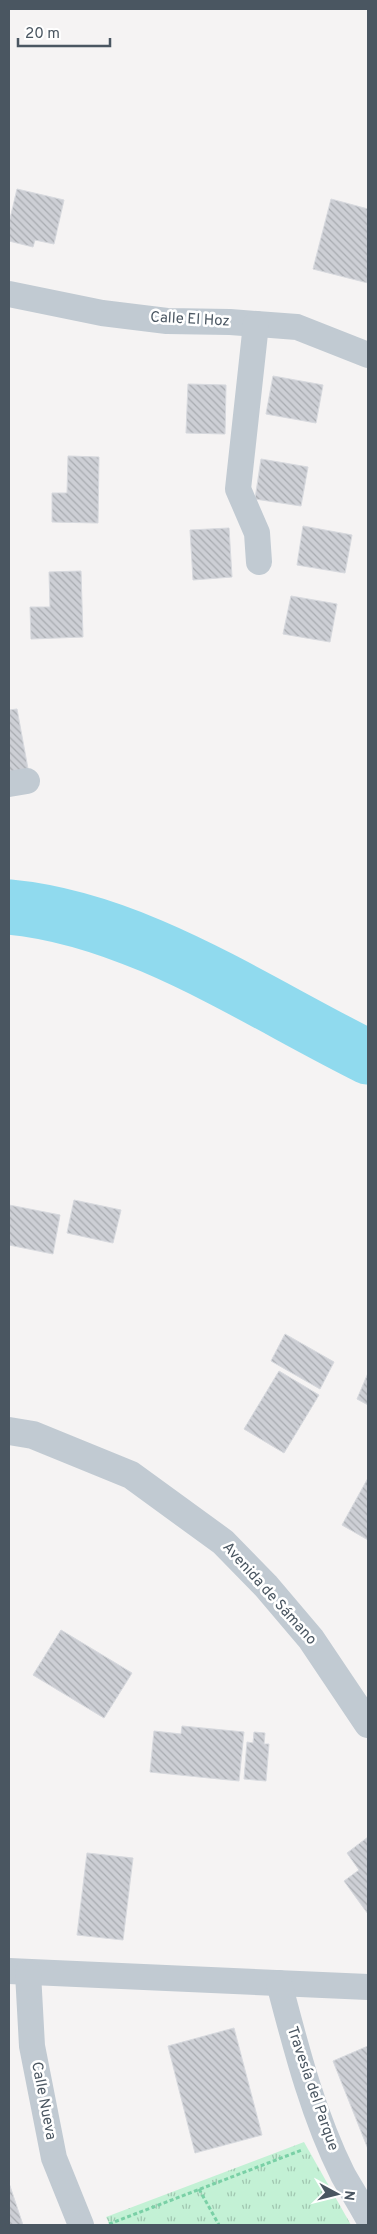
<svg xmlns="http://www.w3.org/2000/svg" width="377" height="2234" font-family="Overpass,sans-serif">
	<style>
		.park { fill: url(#park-tufts) }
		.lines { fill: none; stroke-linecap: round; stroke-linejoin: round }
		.river { stroke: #90daee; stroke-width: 55 }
		.building { fill: url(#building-back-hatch); stroke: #d7d9de }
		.path { stroke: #7ad0a6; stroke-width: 3; stroke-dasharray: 4 2.5; stroke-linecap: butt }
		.minor { stroke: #c1cad2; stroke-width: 26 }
		.tertiary { stroke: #c1cad2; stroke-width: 28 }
		.labels { text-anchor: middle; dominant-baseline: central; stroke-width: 5; stroke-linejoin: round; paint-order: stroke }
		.street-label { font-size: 15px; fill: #4a5661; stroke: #fff }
	</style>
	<defs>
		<pattern id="park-tufts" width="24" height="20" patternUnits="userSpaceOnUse" patternTransform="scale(1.25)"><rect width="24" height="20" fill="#c3f1d5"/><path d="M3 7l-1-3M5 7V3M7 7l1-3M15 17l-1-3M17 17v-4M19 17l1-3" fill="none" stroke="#a0c6b0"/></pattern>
		<pattern id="building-back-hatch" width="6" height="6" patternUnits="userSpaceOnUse" patternTransform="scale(1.25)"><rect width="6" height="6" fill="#cdcfd5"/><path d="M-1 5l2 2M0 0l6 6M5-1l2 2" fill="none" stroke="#a8abb0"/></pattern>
	</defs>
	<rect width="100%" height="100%" fill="#f5f3f3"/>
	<!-- park -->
	<path class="park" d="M304 2142 351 2225H110L106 2217Z"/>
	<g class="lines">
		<!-- river -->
		<path class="river" d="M9 907C137 919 255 1001 368 1057"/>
	</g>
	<!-- building -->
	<g class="building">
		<path d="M17 189 64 200 54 244 35 240 33 247 9 241V223Z"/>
		<path d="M331 199 368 209V283L313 269Z"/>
		<path d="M273 376 323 385 316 423 266 414Z"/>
		<path d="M188 384 226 385 225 434 186 433Z"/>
		<path d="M68 456 99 457 98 523 52 522V493H67Z"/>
		<path d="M261 459 308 467 301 506 255 499Z"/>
		<path d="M303 526 352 535 345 573 297 565Z"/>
		<path d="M229 528 232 577 193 580 190 530Z"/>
		<path d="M81 571 83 637 31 639 30 607H50L49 572Z"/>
		<path d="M291 596 337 604 330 642 283 634Z"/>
		<path d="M17 709 29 774 9 777V710Z"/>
		<path d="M74 1200 121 1210 113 1243 67 1233Z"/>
		<path d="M9 1205 60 1215 53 1254 9 1245Z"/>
		<path d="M285 1334 334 1362 320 1389 271 1361Z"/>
		<path d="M279 1371 319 1395 284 1453 244 1429Z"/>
		<path d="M368 1373V1405L357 1399Z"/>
		<path d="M368 1478V1540L342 1525Z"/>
		<path d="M61 1630 132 1673 104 1718 33 1675Z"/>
		<path d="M182 1726 244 1732 239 1781 150 1772 154 1731 181 1734Z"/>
		<path d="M254 1732 265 1733 264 1744H269L266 1781 244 1779 247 1742 253 1743Z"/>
		<path d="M368 1837V1914L344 1881 359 1870 347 1853Z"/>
		<path d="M87 1853 133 1858 123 1940 77 1935Z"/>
		<path d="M234 2028 262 2135 195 2153 168 2046Z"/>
		<path d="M368 2046V2149L333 2061Z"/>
		<path d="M9 2183 23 2225H9Z"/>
	</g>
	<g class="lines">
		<!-- path -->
		<g class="path">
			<path d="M199 2189 219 2225"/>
			<path d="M109 2224 302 2150"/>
		</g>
		<!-- minor -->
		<g class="minor">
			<path d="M9 294 102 313 167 321 230 322 297 327 368 355"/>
			<path d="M256 324 238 489 257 533 259 562"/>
			<path d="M9 784 27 781"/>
			<path d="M9 1971 368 1987"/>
			<path d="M28 1973 32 2046 54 2158 81 2225"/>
			<path d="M279 1983C296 2048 313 2115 343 2175 351 2189 360 2203 368 2218"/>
		</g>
		<!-- tertiary -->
		<path class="tertiary" d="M9 1431 33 1435 131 1475 223 1542 266 1586 311 1639 368 1724"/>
	</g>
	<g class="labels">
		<!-- street labels -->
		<g class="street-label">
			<text transform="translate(190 320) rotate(3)">Calle El Hoz</text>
			<text transform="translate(269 1594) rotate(48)">Avenida de Sámano</text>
			<text transform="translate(312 2089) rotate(71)">Travesía del Parque</text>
			<text transform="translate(43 2101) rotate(79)">Calle Nueva</text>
		</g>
	</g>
	<!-- border -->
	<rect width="377" height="2234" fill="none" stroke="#4a5661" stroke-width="20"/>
	<!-- north arrow -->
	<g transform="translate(337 2194) rotate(97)" stroke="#ffffff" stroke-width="4" paint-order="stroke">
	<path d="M0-4L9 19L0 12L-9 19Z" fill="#4a5661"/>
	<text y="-8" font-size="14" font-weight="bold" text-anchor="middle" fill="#4a5661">N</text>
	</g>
	<!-- scale -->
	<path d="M18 38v8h92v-8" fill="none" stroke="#4a5661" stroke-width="2.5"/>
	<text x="25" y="38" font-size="15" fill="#4a5661" stroke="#ffffff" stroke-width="4" paint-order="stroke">20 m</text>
</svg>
